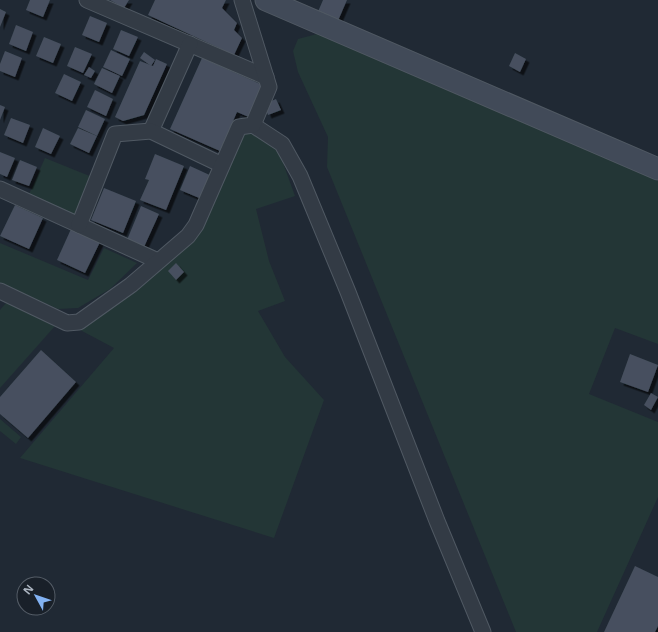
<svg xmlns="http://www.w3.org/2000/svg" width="658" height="632" font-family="'Noto Sans',sans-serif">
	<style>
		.green { fill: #233636 }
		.building { fill: #46505e; filter: url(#shadow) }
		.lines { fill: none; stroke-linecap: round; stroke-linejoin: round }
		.street-casing { stroke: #505963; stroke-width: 17 }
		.secondary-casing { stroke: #505963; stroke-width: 23 }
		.street { stroke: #333b45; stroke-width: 15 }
		.secondary { stroke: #414a58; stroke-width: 21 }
	</style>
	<defs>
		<filter id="shadow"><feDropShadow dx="3.5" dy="3.5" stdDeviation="0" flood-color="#0009"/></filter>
	</defs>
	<rect width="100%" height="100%" fill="#202934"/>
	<!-- green -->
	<g class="green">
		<path d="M317 34 658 181V344L615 328 589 394 658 422V497L597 632H516L327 167 328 137 298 72 293 51 298 39Z"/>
		<path d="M245 132 260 136 278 149 295 196 256 209 269 261 285 301 258 311 285 357 324 400 274 538 20 458 114 348 67 323 188 236Z"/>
		<path d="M45 158 97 179 79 225 26 201Z"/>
		<path d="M0 243 88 280 104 248 137 263 110 289 78 308 58 309 0 283Z"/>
		<path d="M6 303 55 326 0 388V310Z"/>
		<path d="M0 419 21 437 16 444 0 431Z"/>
	</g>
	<!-- building -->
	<g class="building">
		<path d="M30 0H50L43 17 26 10Z"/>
		<path d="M110 0H129L124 8Z"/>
		<path d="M155 0H226L222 8 237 23 234 30 242 38 234 55 148 15Z"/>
		<path d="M323 0H347L337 23 317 14Z"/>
		<path d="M0 9 6 12 0 27Z"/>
		<path d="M90 16 107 23 99 42 82 35Z"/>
		<path d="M16 25 33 32 26 51 9 44Z"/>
		<path d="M121 30 138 37 129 56 113 49Z"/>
		<path d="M44 37 61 44 53 63 36 56Z"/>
		<path d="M75 47 92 54 83 73 67 66Z"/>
		<path d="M111 50 130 59 122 76 103 67Z"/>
		<path d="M5 51 22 58 15 77 0 71V64Z"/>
		<path d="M144 52 155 60 151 66 140 58Z"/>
		<path d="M515 53 526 59 520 72 509 66Z"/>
		<path d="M202 58 265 86 251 118 237 112 220 151 170 129Z"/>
		<path d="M156 59 167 64 144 115 123 121 115 117 140 61 153 66Z"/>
		<path d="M89 67 95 71 91 78 84 75Z"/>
		<path d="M102 68 120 76 112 93 94 84Z"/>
		<path d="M64 74 81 82 72 101 55 93Z"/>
		<path d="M95 90 113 99 106 116 87 107Z"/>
		<path d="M276 99 281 110 268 115 264 104Z"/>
		<path d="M0 105 5 107 0 120Z"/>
		<path d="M86 110 105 119 97 136 78 127Z"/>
		<path d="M11 118 30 125 23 143 4 135Z"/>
		<path d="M43 128 60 136 51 154 35 147Z"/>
		<path d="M78 128 97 136 89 153 70 144Z"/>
		<path d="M0 152 15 158 7 177 0 174Z"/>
		<path d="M155 154 184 166 166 210 140 200 149 180 145 179Z"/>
		<path d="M20 160 37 167 29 186 12 180Z"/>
		<path d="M190 166 214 177 204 200 180 190Z"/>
		<path d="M104 188 136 201 123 233 91 220Z"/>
		<path d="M15 205 43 218 29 249 0 236Z"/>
		<path d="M141 206 159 214 144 247 127 240Z"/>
		<path d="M71 229 100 242 85 273 57 260Z"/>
		<path d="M176 263 184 272 176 280 168 271Z"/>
		<path d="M41 350 76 382 28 438 0 414V397Z"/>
		<path d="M630 354 658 365 648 392 620 382Z"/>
		<path d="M651 393 658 397 651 410 644 405Z"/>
		<path d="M635 566 658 577V626L655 632H604Z"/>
	</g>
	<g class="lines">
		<!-- street casing -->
		<g class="street-casing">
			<g id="street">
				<path d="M87 0 266 77"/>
				<path d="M253 125 282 144 300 176 348 292 437 521 483 632"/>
				<path d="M151 131 190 44"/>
				<path d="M0 189 158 261"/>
				<path d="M79 225 115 134 151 131 222 165"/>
				<path d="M0 291 67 323 79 322 131 285 188 236 196 225 239 127 253 125 269 87 242 0"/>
			</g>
		</g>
		<!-- secondary casing -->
		<g class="secondary-casing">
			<path id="secondary" d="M266 0 658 169"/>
		</g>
		<!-- street -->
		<use href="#street" class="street"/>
		<!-- secondary -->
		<use href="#secondary" class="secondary"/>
	</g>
	<!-- north arrow -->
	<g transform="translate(36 596) rotate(310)"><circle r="19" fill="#192029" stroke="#545c66"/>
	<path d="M0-3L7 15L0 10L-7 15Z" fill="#82b2f2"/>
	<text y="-6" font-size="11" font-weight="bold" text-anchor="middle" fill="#adb6c2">N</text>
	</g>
</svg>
